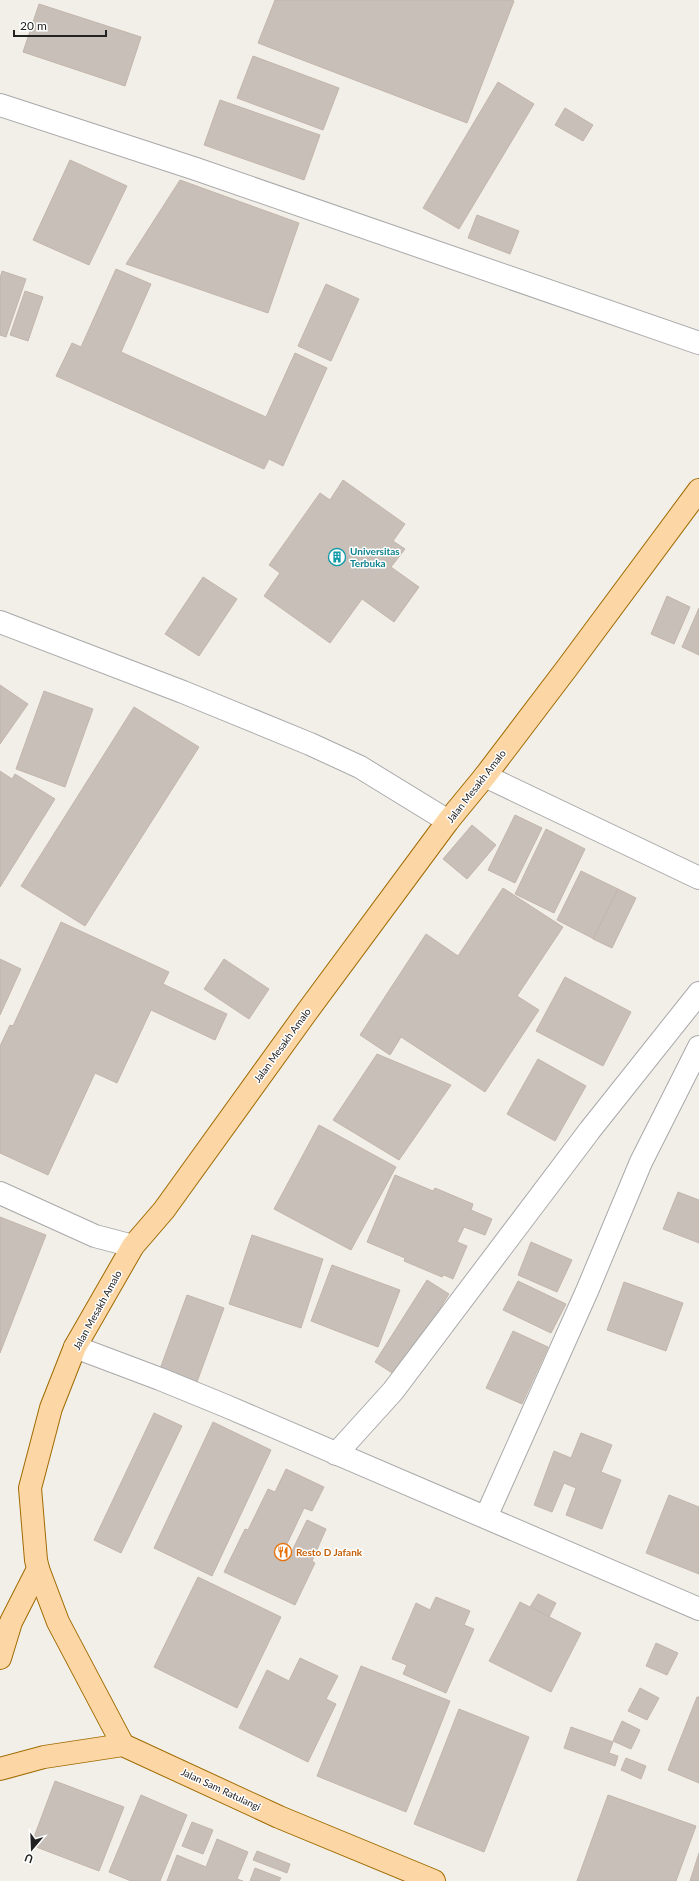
<svg xmlns="http://www.w3.org/2000/svg" width="699" height="1881" font-family="Lato,sans-serif">
	<style>
		.building { fill: #c7bfb8; stroke: #c4b6ab }
		.lines { fill: none; stroke-linecap: round; stroke-linejoin: round }
		.minor-casing { stroke: #a9a9a9; stroke-width: 24 }
		.major-casing { stroke: #a06b00; stroke-width: 24 }
		.minor { stroke: #fff; stroke-width: 22 }
		.major { stroke: #fcd6a4; stroke-width: 22 }
		.labels { text-anchor: middle; dominant-baseline: central; stroke-width: 3; stroke-linejoin: round; paint-order: stroke }
		.culture-label { font-size: 10px; font-weight: bold; fill: #0d838f; stroke: #fff; text-anchor: start }
		.street-label { font-size: 10px; fill: #222; stroke: #fff }
		.food-label { font-size: 10px; font-weight: bold; fill: #c56008; stroke: #fff; text-anchor: start }
	</style>
	<rect width="100%" height="100%" fill="#f2efe9"/>
	<!-- building -->
	<g class="building">
		<path d="M275 0H512L514 1 467 123 258 43Z"/>
		<path d="M39 4 141 37 125 86 23 52Z"/>
		<path d="M253 56 339 88 323 130 237 98Z"/>
		<path d="M498 82 534 104 459 229 423 208Z"/>
		<path d="M220 100 320 135 304 180 204 145Z"/>
		<path d="M565 108 593 125 583 141 555 125Z"/>
		<path d="M70 160 127 186 89 265 33 240Z"/>
		<path d="M180 180 299 223 268 313 126 264Z"/>
		<path d="M477 215 519 231 510 254 468 238Z"/>
		<path d="M116 269 151 284 121 352 266 417 295 353 327 368 283 466 269 459 264 469 56 376 72 343 81 347Z"/>
		<path d="M2 271 26 279 6 337 0 335V278Z"/>
		<path d="M326 284 359 299 331 361 298 346Z"/>
		<path d="M25 291 43 297 28 341 10 335Z"/>
		<path d="M343 480 405 524 393 541 405 549 391 567 419 587 394 622 362 599 330 643 264 596 280 573 269 565 320 493 330 500Z"/>
		<path d="M203 577 237 599 199 656 165 634Z"/>
		<path d="M667 596 690 607 674 644 651 634Z"/>
		<path d="M699 608V655L682 647Z"/>
		<path d="M0 685 28 704 0 744Z"/>
		<path d="M44 691 93 709 65 787 16 769Z"/>
		<path d="M134 707 199 747 85 926 21 886Z"/>
		<path d="M0 771 12 779 15 774 55 799 0 887Z"/>
		<path d="M515 815 542 828 515 883 488 870Z"/>
		<path d="M472 825 496 845 467 879 443 859Z"/>
		<path d="M546 829 585 849 554 913 515 894Z"/>
		<path d="M581 871 618 889 594 939 557 920Z"/>
		<path d="M503 888 563 927 517 996 539 1010 485 1092 401 1037 390 1055 360 1035 426 934 458 956Z"/>
		<path d="M618 889 636 898 612 948 593 939Z"/>
		<path d="M61 922 169 972 163 984 227 1014 215 1040 151 1010 117 1083 95 1073 48 1175 0 1153V1046L10 1025 13 1026Z"/>
		<path d="M0 959 21 969 0 1015Z"/>
		<path d="M224 959 269 989 249 1019 204 989Z"/>
		<path d="M565 977 631 1012 603 1066 536 1031Z"/>
		<path d="M377 1054 451 1085 399 1160 333 1120Z"/>
		<path d="M538 1059 586 1086 555 1141 507 1114Z"/>
		<path d="M319 1125 396 1167 351 1250 274 1209Z"/>
		<path d="M395 1175 433 1191 435 1188 473 1204 471 1210 492 1219 485 1235 464 1227 457 1242 467 1246 453 1279 444 1275 442 1277 404 1261 405 1258 367 1242Z"/>
		<path d="M678 1192 699 1200V1243L663 1229Z"/>
		<path d="M0 1217 46 1235 0 1353Z"/>
		<path d="M252 1235 323 1259 301 1328 229 1304Z"/>
		<path d="M531 1242 572 1260 557 1292 518 1275Z"/>
		<path d="M332 1265 400 1290 378 1347 311 1321Z"/>
		<path d="M427 1280 449 1294 397 1376 375 1362Z"/>
		<path d="M518 1281 566 1304 551 1333 503 1310Z"/>
		<path d="M624 1282 683 1303 666 1351 607 1330Z"/>
		<path d="M187 1295 224 1308 197 1382 160 1369Z"/>
		<path d="M513 1331 548 1347 522 1404 486 1388Z"/>
		<path d="M154 1413 182 1426 121 1553 94 1540Z"/>
		<path d="M213 1422 271 1450 212 1576 154 1548Z"/>
		<path d="M581 1433 612 1445 601 1472 621 1480 602 1529 566 1515 576 1488 564 1483 552 1512 534 1505 554 1451 571 1458Z"/>
		<path d="M286 1469 324 1487 312 1511 304 1508 285 1548 292 1551 307 1520 326 1529 312 1561 315 1563 295 1605 224 1572 245 1529 248 1530 268 1489 275 1492Z"/>
		<path d="M669 1495 699 1507V1574L646 1553Z"/>
		<path d="M198 1577 281 1617 237 1708 154 1667Z"/>
		<path d="M538 1594 556 1603 549 1617 530 1607Z"/>
		<path d="M436 1597 470 1611 464 1625 474 1629 446 1693 403 1674 407 1665 392 1659 416 1603 430 1610Z"/>
		<path d="M520 1602 581 1633 551 1692 489 1661Z"/>
		<path d="M656 1643 678 1653 667 1675 646 1666Z"/>
		<path d="M300 1658 338 1676 326 1699 336 1704 308 1762 239 1728 267 1670 289 1681Z"/>
		<path d="M361 1666 450 1701 406 1812 317 1776Z"/>
		<path d="M640 1688 659 1698 647 1720 628 1711Z"/>
		<path d="M697 1697H699V1783L668 1770Z"/>
		<path d="M459 1709 529 1737 484 1852 414 1824Z"/>
		<path d="M622 1721 640 1730 631 1749 613 1741Z"/>
		<path d="M571 1727 613 1742 609 1753 618 1756 615 1766 564 1748Z"/>
		<path d="M626 1758 646 1766 641 1779 621 1770Z"/>
		<path d="M55 1781 124 1807 99 1871 31 1845Z"/>
		<path d="M141 1795 187 1815 160 1881H131L109 1872Z"/>
		<path d="M608 1795 696 1826 676 1881H577Z"/>
		<path d="M192 1822 213 1830 203 1854 182 1846Z"/>
		<path d="M217 1839 248 1852 237 1879 243 1881H167L177 1855 206 1867Z"/>
		<path d="M257 1851 290 1864 287 1873 253 1860Z"/>
		<path d="M699 1853V1881H690Z"/>
		<path d="M255 1868 281 1878 279 1881H250Z"/>
	</g>
	<g class="lines">
		<!-- minor casing -->
		<g class="minor-casing">
			<g id="minor">
				<path d="M0 105 196 169 699 343"/>
				<path d="M0 622 183 692 310 744 360 767 448 821"/>
				<path d="M485 776 699 878"/>
				<path d="M0 1193 95 1236 133 1246"/>
				<path d="M75 1347 160 1379 226 1406 699 1609"/>
				<path d="M336 1454 393 1391 590 1130 699 993"/>
				<path d="M486 1517 587 1291 641 1162 699 1047"/>
			</g>
		</g>
		<!-- major casing -->
		<g class="major-casing">
			<g id="major">
				<path d="M38 1569 58 1622 123 1745"/>
				<path d="M0 1658 11 1622 38 1569 36 1560 30 1488 51 1408 75 1347 133 1246 164 1210 306 1013 448 821 485 776 567 668 699 490"/>
				<path d="M0 1769 44 1757 123 1745 279 1817 434 1881"/>
			</g>
		</g>
		<!-- minor -->
		<use href="#minor" class="minor"/>
		<!-- major -->
		<use href="#major" class="major"/>
	</g>
	<!-- icons -->
	<defs>
		<g id="building-ring" transform="scale(0.9)"><circle r="9.5" fill="#fff" stroke="#0f9aa8" stroke-width="1.5"/><path d="M-4-6H4V6H1V3H-1V6H-4ZM-2.5-4.3h1.7v1.8h-1.7ZM.8-4.3h1.7v1.8H.8ZM-2.5-1h1.7V.8h-1.7ZM.8-1h1.7V.8H.8Z" fill="#0f9aa8"/></g>
		<g id="restaurant-ring" transform="scale(0.9)"><circle r="9.5" fill="#fff" stroke="#e8710a" stroke-width="1.5"/><path d="M-5-6h1v4h1v-4h1v4h1v-4h1v5L-1.5 .5V6h-2V.5L-5-1ZM5-6V6H3V1.5H1.5Q1.5-4 5-6Z" fill="#e8710a"/></g>
	</defs>
	<g fill-rule="evenodd">
		<use href="#building-ring" x="337" y="557"/>
		<use href="#restaurant-ring" x="283" y="1552"/>
	</g>
	<g class="labels">
		<!-- culture labels -->
		<g class="culture-label">
			<text x="350" y="551">Universitas<tspan x="350" dy="12">Terbuka</tspan></text>
		</g>
		<!-- street labels -->
		<g class="street-label">
			<text transform="translate(476 786) rotate(-52)">Jalan Mesakh Amalo</text>
			<text transform="translate(282 1045) rotate(-54)">Jalan Mesakh Amalo</text>
			<text transform="translate(97 1310) rotate(-61)">Jalan Mesakh Amalo</text>
			<text transform="translate(221 1789) rotate(25)">Jalan Sam Ratulangi</text>
		</g>
		<!-- food labels -->
		<g class="food-label">
			<text x="296" y="1552">Resto D Jafank</text>
		</g>
	</g>
	<!-- north arrow -->
	<g transform="translate(32 1849) rotate(199)" stroke="#ffffff" stroke-width="3" paint-order="stroke">
	<path d="M0-3L7 15L0 10L-7 15Z" fill="#222222"/>
	<text y="-6" font-size="11" font-weight="bold" text-anchor="middle" fill="#222222">U</text>
	</g>
	<!-- scale -->
	<path d="M14 30v6h92v-6" fill="none" stroke="#222222" stroke-width="2"/>
	<text x="20" y="30" font-size="12" fill="#222222" stroke="#ffffff" stroke-width="3" paint-order="stroke">20 m</text>
</svg>
